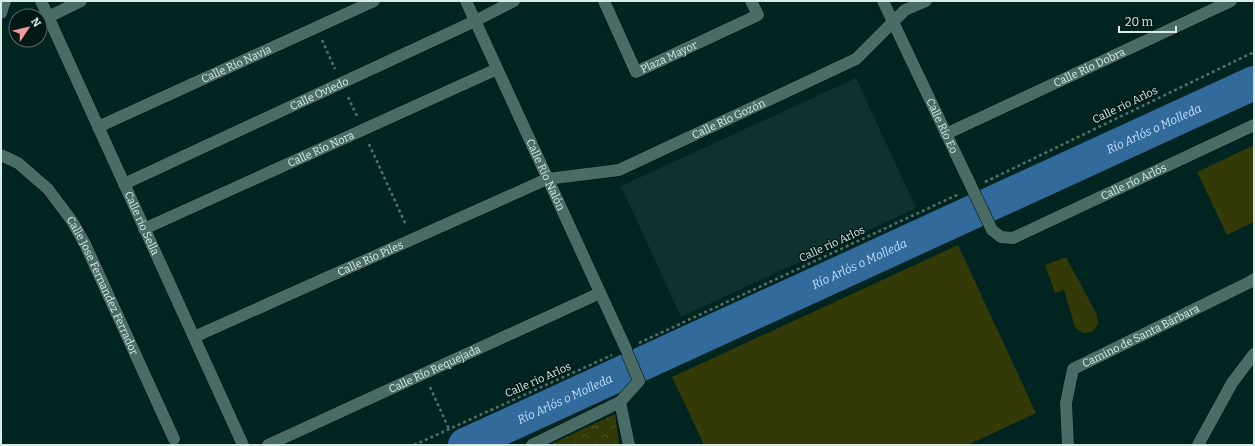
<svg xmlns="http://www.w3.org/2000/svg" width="1255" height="446" font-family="Bitter,serif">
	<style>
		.built { fill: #0e322d }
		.park { fill: url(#park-crowns) }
		.pitch { fill: #333907 }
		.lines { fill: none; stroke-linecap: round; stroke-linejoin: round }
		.river { stroke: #326a9b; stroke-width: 34 }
		.minor-casing { stroke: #000c09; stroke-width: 13 }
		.path { stroke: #53706c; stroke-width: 2.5; stroke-dasharray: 3 3; stroke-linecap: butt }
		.minor { stroke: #496c66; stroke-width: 12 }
		.labels { text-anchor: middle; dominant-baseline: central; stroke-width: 3; stroke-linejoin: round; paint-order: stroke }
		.street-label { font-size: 11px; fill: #d8ebe7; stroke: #011916 }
		.water-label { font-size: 12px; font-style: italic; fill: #c1dffc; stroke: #011916 }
	</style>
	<defs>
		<pattern id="park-crowns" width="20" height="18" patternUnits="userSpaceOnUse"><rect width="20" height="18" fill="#333907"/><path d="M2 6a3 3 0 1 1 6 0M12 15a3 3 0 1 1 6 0" fill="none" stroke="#50562b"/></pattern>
	</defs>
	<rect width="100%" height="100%" fill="#00241f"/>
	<!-- built -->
	<path class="built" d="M856 78 916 208 681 317 621 186Z"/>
	<!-- park -->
	<path class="park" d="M615 414 619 445H549Z"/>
	<!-- pitch -->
	<g class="pitch">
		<path d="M1254 145V222L1227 235 1197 172Z"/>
		<path d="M958 245 1036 413 968 445H704L672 377Z"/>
		<path d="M1066 257 1097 315 1098 324 1092 332 1083 333 1075 327 1064 290 1055 293 1045 265Z"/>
	</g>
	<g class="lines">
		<!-- river -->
		<path class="river" id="s1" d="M465 445 1254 83"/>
		<!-- minor casing -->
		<g class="minor-casing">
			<g id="minor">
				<path id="s2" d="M41 1 243 445"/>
				<path id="s3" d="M466 1 626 349"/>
				<path id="s4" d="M604 1 636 72 758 15 751 1"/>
				<path id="s5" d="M883 1 992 230 1001 237 1013 238 1254 125"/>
				<path d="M1 13 5 1"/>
				<path d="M48 17 81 1"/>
				<path id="s6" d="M98 127 374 1"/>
				<path id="s7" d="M946 134 1231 1"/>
				<path id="s8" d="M1 155 18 163 48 189 72 221 85 244 174 439"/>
				<path id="s9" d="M124 184 475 21 514 1"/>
				<path id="s10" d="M144 229 497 69"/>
				<path id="s11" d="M194 337 547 179 619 170 856 59 905 10 926 1"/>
				<path d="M620 402 629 445"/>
				<path id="s12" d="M268 445 600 293"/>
				<path d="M532 445 620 402 639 381 628 355"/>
				<path id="s13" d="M1068 445 1066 403 1073 369 1252 281 1254 279"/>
				<path d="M1198 445 1232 383 1254 354"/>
			</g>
		</g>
		<!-- path -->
		<g class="path">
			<path d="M322 40 335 69"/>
			<path d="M348 97 357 116"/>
			<path d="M369 144 406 225"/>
			<path d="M985 182 1254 52"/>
			<path d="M639 343 959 194"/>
			<path d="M430 387 449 429"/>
			<path d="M414 445 612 355"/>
		</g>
		<!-- minor -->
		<use href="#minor" class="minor"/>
	</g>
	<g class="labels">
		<!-- street labels -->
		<g class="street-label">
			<text stroke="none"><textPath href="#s4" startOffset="114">Plaza Mayor</textPath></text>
			<text stroke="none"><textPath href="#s6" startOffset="152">Calle Rio Navia</textPath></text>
			<text stroke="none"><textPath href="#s7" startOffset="158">Calle Río Dobra</textPath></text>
			<text stroke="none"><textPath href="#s9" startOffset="215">Calle Oviedo</textPath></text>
			<text transform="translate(1125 105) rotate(-26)">Calle rio Arlos</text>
			<text stroke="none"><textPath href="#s11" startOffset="580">Calle Río Gozón</textPath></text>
			<text stroke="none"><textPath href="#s5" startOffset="138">Calle Río Eo</textPath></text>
			<text stroke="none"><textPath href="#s10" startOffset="194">Calle Río Nora</textPath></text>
			<text stroke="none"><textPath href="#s3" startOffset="191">Calle Río Nalón</textPath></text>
			<text stroke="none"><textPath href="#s5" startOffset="410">Calle río Arlós</textPath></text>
			<text stroke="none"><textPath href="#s2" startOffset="244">Calle rio Sella</textPath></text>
			<text transform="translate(832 244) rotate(-25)">Calle rio Arlos</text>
			<text stroke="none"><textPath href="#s11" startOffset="193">Calle Río Piles</textPath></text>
			<text stroke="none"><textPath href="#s8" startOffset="170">Calle Jose Fernandez Ferrador</textPath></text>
			<text stroke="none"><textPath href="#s13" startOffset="152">Camino de Santa Bárbara</textPath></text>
			<text stroke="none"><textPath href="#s12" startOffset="183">Calle Río Requejada</textPath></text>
			<text transform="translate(538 380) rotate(-24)">Calle rio Arlos</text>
		</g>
		<!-- water labels -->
		<g class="water-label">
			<text stroke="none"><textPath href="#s1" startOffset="758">Río Arlós o Molleda</textPath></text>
			<text stroke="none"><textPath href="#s1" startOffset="434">Río Arlós o Molleda</textPath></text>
			<text stroke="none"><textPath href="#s1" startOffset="110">Río Arlós o Molleda</textPath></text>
		</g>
	</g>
	<!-- border -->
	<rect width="1255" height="446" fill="none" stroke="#d8ebe7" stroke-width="4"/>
	<!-- north arrow -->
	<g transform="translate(28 28) rotate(55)"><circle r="19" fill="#011916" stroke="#576d6a"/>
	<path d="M0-3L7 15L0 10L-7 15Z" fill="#f59b9b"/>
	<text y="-6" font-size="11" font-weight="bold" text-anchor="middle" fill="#d8ebe7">N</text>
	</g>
	<!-- scale -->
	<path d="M1119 26v6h57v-6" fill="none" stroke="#d8ebe7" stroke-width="2"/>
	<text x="1125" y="26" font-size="12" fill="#d8ebe7" stroke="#011916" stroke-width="3" paint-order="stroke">20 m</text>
</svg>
